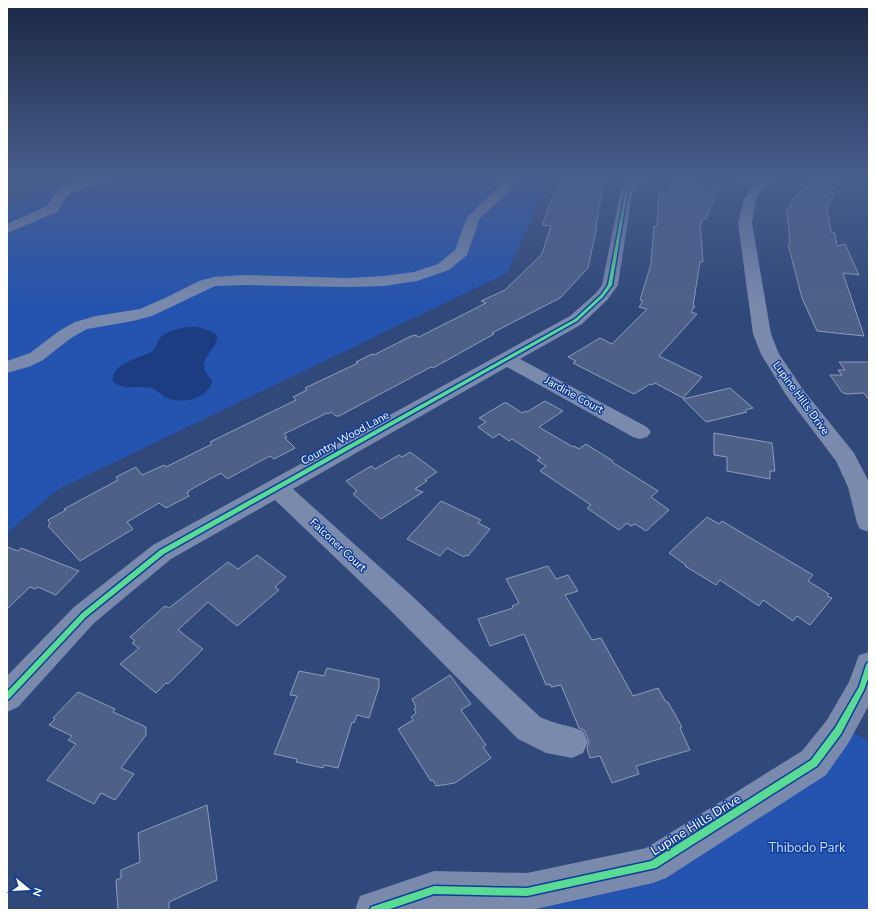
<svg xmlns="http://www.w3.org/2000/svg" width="876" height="917" font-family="'Nunito Sans',sans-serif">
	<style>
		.green { fill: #2454b0 }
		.water { fill: #1c3d81 }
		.building { fill: #4d6188; stroke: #8e9cb9 }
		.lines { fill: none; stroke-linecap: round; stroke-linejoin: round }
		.minor { fill: #7a8aad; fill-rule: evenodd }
		.cycleway-casing { stroke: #103d9a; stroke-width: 3 }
		.cycleway { fill: #5adb95; fill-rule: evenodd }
		.labels { text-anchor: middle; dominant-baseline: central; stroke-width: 3; stroke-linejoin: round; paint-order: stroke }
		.street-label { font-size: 11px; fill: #fff; stroke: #103d9a }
		.near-street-label { font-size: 13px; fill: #fff; stroke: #103d9a }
		.near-park-label { font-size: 13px; fill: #cadcfe; stroke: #103d9a }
	</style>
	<rect width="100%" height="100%" fill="#30487a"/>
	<!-- green -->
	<g class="green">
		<path d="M56 178H549L507 273 57 490 7 533V206Z"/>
		<path d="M841 726 869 741V910H368L613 878Z"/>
	</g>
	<!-- water -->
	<path class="water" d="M196 327C239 335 203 349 204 367 204 372 209 376 212 380V383C205 400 182 404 167 398 161 396 158 390 152 388 139 385 125 391 113 382 110 364 137 359 149 353 157 349 156 343 160 338 168 329 184 327 196 327Z"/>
	<!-- building -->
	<g class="building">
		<path d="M564 178 604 181 596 225 597 226 588 268 560 298 492 333 494 334 433 368 431 367 339 416H336L331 412 328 414 327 413 284 434 287 437 285 438 295 448 274 459 270 456 227 479 221 473 188 491 189 492 187 493 189 496 166 508 159 503 127 522 133 529 80 561 48 526 50 524 48 520 66 510 64 509 118 480 116 477 136 467 142 475 164 465 166 467 212 444 210 442 296 400 293 397 307 390 305 388 358 363 356 362 372 354 374 355 409 337 415 335 419 337 486 303 481 301 505 290 542 254 551 226 542 225 553 196Z"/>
		<path d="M814 178H824L840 181 831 192 834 193 827 209 831 232 835 233 837 246 845 244 859 275 843 273 864 336 817 331 802 298 788 244H790L787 210 794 198Z"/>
		<path d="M676 180 718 189 706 219H702V223L700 222 703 262H700L693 306H695L691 312 697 314 659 356 702 377 683 398 655 383 652 385 650 384 634 394 573 363 576 361 568 357 600 338 612 344 647 309 639 307 643 301 640 300 651 264 654 226H657L659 193 666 194 672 183H675Z"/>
		<path d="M839 362H869V400L864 393 846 394 842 392 830 375H842L838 370H845Z"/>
		<path d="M730 388 753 408 745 410 747 412 706 422 683 399Z"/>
		<path d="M545 401 563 411 539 427 573 447 574 446 579 449 586 444 613 461 612 462 658 491 651 497 669 510 646 531 635 524 631 526 627 523 619 530 587 508 591 505 540 471 546 466 537 460 541 458 512 439 509 441 499 434 493 438 478 427 486 422 479 418 504 403H507L522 413 526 411 527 412Z"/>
		<path d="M714 433 772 443 775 471H770V479L727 471V457L714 455Z"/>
		<path d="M410 452 437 472 425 480 427 481 415 489 423 492 381 519 353 494 357 491 346 481 371 466 375 469 399 455 402 457Z"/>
		<path d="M441 501 481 520 478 523 490 529 468 556 466 555 464 557 447 548 440 556 407 539Z"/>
		<path d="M707 517 719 524 722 521 813 575 808 581 829 594 827 596 832 598 810 625 797 616 793 621 763 600 759 606 720 580 716 585 685 566 686 565 669 553Z"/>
		<path d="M7 547 18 551 21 548 79 571 56 595 38 587 35 589 30 587 7 609Z"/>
		<path d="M257 555 286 577 275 587 279 590 237 626 208 602 178 630 203 649 168 684 166 683 156 693 120 664 139 648 132 643 135 641 130 637 165 606 169 608 228 562 238 569Z"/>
		<path d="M548 566 556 579 568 575 578 591 565 595 592 640 601 638 633 696 658 688 666 702H668L682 727 680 728 690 750 636 766 639 774 612 783 600 756 590 758 587 749 589 741 584 730 579 728 561 685 551 687 550 684 546 685 524 634 490 646 478 619 513 608 512 606 519 603 506 579Z"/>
		<path d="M327 668 379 679V687L369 718 357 715 354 723 352 722 338 768 324 765 323 768 296 762 297 759 274 754 297 696 290 695 299 671 324 676Z"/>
		<path d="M450 675 471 704 461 710 486 745 483 747 491 758 455 783 436 786 433 780 431 781 398 729 413 720 411 717 416 713 414 709 416 707 412 699Z"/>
		<path d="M78 692 115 709 113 712 146 727V735L121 768 134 774 115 800 101 793 94 804 47 780 76 744 68 740 72 736 49 725 55 719 53 718Z"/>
		<path d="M207 805 217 880 169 902V910H118L116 880 121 878V870L140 862 138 833Z"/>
	</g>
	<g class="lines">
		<!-- minor -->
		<g class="minor">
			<path d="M90 178H107L105 181 76 190 67 196 57 212 7 233V224L47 206 57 192 63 187Z"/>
			<path d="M503 178H515L509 192 480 218 467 255 449 270 417 281 384 286 348 287 244 285 215 286 152 316 133 321 87 329 71 338 43 360 31 366 7 373V361L30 353 59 331 75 322 96 316 140 309 165 298 199 281 214 277 244 275 348 278 384 276 414 272 438 264 455 250 467 217 499 187Z"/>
			<path d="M638 178H652L634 190 632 194 618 285 608 299 582 324 520 359 647 427 651 432 647 437 640 439 633 437 507 367 293 489 411 595 540 717C554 724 569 725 583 731L588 742 583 753 572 758 546 753 518 739 391 611 275 500 171 559 94 623 18 707 7 712V676L74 607 153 545 570 316 596 293 602 285 620 194 625 185Z"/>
			<path d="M734 178H773L766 183 756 199 752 223 771 334 779 354 804 391 854 453 869 482V532L860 529 857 523 848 487 836 461 786 395 761 354 753 334 738 223 744 199 754 184 736 181Z"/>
			<path d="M869 652V705L849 742 826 775 666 878 653 883 531 910H355L360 896 434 871 527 873 646 848 802 751 827 720 849 682 859 655Z"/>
		</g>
		<!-- cycleway casing -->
		<g class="cycleway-casing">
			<g id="cycleway">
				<path d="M644 178H647L630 188 627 194 612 285 603 297 577 321 164 554 86 617 9 699 7 700V692L82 613 160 550 575 319 601 295 608 285 625 194 628 187Z"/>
				<path d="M869 662V676L864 690 841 734 817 766 656 868 527 896 434 894 387 910H370L371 907 434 886 527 888 651 861 811 760 835 728 859 687 866 665 867 663Z"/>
			</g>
		</g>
		<!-- cycleway -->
		<use href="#cycleway" class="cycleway"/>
	</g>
	<!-- sky -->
	<linearGradient id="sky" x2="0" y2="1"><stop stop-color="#1a2843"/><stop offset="0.58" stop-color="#485e8d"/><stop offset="1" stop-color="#485e8d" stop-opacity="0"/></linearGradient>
	<rect width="876" height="306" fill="url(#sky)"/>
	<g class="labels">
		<!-- street labels -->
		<g class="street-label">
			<text transform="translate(574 395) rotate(29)">Jardine Court</text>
			<text transform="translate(801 398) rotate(54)">Lupine Hills Drive</text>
			<text transform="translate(345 438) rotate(-29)">Country Wood Lane</text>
			<text transform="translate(338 545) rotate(43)">Falconer Court</text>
		</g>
		<!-- near-street labels -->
		<g class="near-street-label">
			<text transform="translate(696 825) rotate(-32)">Lupine Hills Drive</text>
		</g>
		<!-- near-park labels -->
		<g class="near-park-label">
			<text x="807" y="848">Thibodo Park</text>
		</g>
	</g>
	<!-- border -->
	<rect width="876" height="917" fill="none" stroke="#ffffff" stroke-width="16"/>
	<!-- north arrow -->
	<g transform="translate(28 889) rotate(108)" stroke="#103d9a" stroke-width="3" paint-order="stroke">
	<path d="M0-3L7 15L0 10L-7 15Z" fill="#ffffff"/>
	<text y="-6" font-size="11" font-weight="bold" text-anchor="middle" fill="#ffffff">N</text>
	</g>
</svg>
